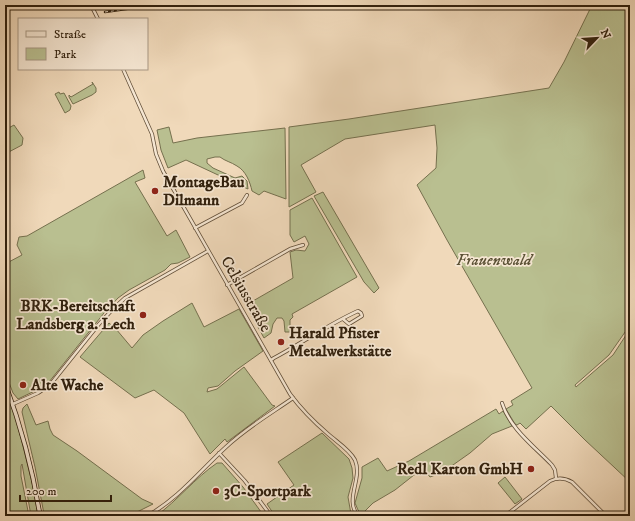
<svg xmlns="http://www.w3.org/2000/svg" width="635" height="521" font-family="'IM FELL DW Pica',serif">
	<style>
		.green { fill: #b9bf90; stroke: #75704e }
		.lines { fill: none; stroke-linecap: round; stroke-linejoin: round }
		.street-casing { stroke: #614e38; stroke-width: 4 }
		.secondary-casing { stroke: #31200d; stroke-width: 5 }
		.street { stroke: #f5e6d2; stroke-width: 2.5 }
		.secondary { stroke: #f5e6d2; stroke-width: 3.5 }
		.rail-casing { stroke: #31200d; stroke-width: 2.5 }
		.rail { stroke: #f5e6d2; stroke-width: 1; stroke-dasharray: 3; stroke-linecap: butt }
		.poi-dot { fill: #8f2418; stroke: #f5e6d2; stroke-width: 1.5 }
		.labels { text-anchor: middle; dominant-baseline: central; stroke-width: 3.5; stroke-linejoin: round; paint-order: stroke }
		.poi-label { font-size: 16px; font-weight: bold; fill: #31200d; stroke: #f5e6d2; text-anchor: start }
		.park-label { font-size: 16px; font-style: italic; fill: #5a5034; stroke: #f5e6d2 }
		.street-label { font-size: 16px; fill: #31200d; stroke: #f5e6d2 }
	</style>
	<rect width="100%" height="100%" fill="#f0d9ba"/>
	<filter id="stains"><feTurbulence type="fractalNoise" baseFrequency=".005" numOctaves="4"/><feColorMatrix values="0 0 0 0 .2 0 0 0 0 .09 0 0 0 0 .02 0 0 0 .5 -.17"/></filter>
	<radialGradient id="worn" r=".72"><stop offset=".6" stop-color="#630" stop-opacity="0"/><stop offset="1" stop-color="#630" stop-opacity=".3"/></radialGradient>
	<!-- green -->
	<g class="green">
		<path d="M592 5H630V325L609 355 575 385 576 387 613 355 630 329V482L585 440 551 406 526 429 520 423 517 425 515 424 506 409 513 405 511 401 532 388 447 240 417 185 436 168 437 148 435 125 345 139 301 165 316 192 289 207V127L349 119 549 88 564 62Z"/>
		<path d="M92 82 96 88V92L92 95 73 104 69 97V95L71 97 93 84Z"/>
		<path d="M59 92 60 94 64 93 71 106 70 110 65 113 55 94Z"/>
		<path d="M14 125 23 138 22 145 5 154V130Z"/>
		<path d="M169 127 173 143 197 138 285 128 286 199 264 191 259 195 252 191C250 182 246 171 237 166 231 162 225 161 220 157H215L207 159V163L213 168 235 178 242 176 247 181 248 189 186 160 168 168 161 150 157 130Z"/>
		<path d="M143 170 145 178 135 182 167 236 176 230 190 257 178 263 171 264 165 270 129 290 118 298 104 313 49 382 41 388 18 399 13 393 5 372V264L22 255 17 245 19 237 27 236Z"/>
		<path d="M323 192 379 288 374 293 364 282 314 196Z"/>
		<path d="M312 198 357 277 292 314 293 317 290 320V332H285L284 321 282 318H277L273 324 271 333 264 338 246 305 293 278 290 252 296 250 305 251 309 244 305 236 294 242 290 235V210Z"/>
		<path d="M192 303 204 327 239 309 263 351 235 371 218 386 208 388 207 392 217 389 244 367 272 405 275 406 227 442 225 439 210 454 184 413 154 390 135 398 80 357 109 323 116 329 132 348 143 335 163 321Z"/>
		<path d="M5 386 14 410 34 491 38 516H31L22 464 21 466V476L29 516H5Z"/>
		<path d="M27 404 36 425 48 421 50 429 53 435 77 451 142 499 153 504 129 516H46L44 514 35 467 22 412 23 408Z"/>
		<path d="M496 409 499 414 503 411 512 426 492 434 470 453 443 472 430 477 425 471 420 472 414 475 395 490 373 503 362 514 358 510 355 503 362 478V467L378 458 387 471 409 461Z"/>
		<path d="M322 433 349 459 352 468 353 478 348 497 351 514 349 516H275L267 504 294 485 278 462Z"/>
		<path d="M217 463H222L243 487 264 516H156C178 500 195 478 217 463Z"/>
		<path d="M505 477 522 499 515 504 498 483Z"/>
	</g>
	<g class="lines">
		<!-- street casing -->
		<g class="street-casing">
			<g id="street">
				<path d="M91 5 98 19"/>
				<path d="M123 69 152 134 156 154 163 171 290 394C301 409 314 422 328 434 337 442 350 450 355 460 363 479 344 499 358 516"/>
				<path d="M195 228 242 203 247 195"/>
				<path d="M227 285 290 249 303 245"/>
				<path d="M271 360 274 358C302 343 329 324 358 311L361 313 362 316 349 324 343 319"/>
				<path d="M502 403C510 429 535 447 552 465L555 470 556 478"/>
				<path d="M13 404 38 393 50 385 99 324 113 309 125 298 208 251"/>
				<path d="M219 453 245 481 271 516"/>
				<path d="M147 516C178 499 200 471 226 447 246 428 270 414 293 398"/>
				<path d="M505 516 550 481C558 477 565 478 572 482L606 516"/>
			</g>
		</g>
		<!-- secondary casing -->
		<g class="secondary-casing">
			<path id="secondary" d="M5 383C21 426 33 470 40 516"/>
		</g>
		<!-- street -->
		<use href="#street" class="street"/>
		<!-- secondary -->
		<use href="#secondary" class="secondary"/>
		<!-- rail casing -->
		<g class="rail-casing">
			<path id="rail" d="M105 12 154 5"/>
		</g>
		<!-- rail -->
		<use href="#rail" class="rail"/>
	</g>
	<!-- markers -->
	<g class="poi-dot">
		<circle cx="155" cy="191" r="4"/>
		<circle cx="143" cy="315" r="4"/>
		<circle cx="281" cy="342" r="4"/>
		<circle cx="23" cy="385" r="4"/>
		<circle cx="531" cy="469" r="4"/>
		<circle cx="216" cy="491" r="4"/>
	</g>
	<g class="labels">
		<!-- poi labels -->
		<g class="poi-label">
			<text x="163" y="182">MontageBau<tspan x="163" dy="18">Dilmann</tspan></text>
			<text x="135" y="306" text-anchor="end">BRK-Bereitschaft<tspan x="135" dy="18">Landsberg a. Lech</tspan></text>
			<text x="289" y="333">Harald Pfister<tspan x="289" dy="18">Metalwerkstätte</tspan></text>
			<text x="31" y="385">Alte Wache</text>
			<text x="523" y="469" text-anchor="end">Redl Karton GmbH</text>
			<text x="224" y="491">3C-Sportpark</text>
		</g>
		<!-- park labels -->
		<g class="park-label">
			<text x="494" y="260">Frauenwald</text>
		</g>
		<!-- street labels -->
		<g class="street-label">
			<text transform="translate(246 294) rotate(60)">Celsiusstraße</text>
		</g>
	</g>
	<!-- margin -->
	<rect width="635" height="521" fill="none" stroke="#f0d9ba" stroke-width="20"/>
	<rect x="6" y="6" width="623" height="509" fill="none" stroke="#31200d" stroke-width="2"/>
	<rect x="10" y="10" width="615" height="501" fill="none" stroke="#31200d"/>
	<!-- legend -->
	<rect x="18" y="18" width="130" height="52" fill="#f5e6d2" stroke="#a79783"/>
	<rect x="26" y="31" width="20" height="6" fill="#f5e6d2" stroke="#a79783"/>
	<text x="54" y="38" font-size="12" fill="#31200d">Straße</text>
	<rect x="26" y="48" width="20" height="12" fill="#b9bf90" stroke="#a79783"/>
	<text x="54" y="58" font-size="12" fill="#31200d">Park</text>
	<!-- north arrow -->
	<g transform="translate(597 38) rotate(65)" stroke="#f5e6d2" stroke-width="3" paint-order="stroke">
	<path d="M0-3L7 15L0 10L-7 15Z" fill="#31200d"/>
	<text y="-6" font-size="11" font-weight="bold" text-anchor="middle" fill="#31200d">N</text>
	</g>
	<!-- scale -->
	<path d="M20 495v6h91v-6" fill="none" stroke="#31200d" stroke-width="2"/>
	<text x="26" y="495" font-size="12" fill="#31200d" stroke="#f5e6d2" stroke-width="3" paint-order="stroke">200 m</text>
	<rect width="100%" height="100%" filter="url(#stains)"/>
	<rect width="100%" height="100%" fill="url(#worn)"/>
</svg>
